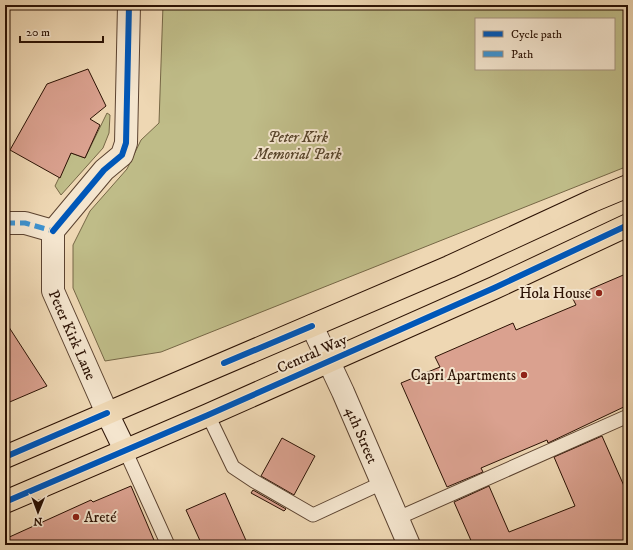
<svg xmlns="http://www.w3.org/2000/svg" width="633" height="550" font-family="'IM FELL DW Pica',serif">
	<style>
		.green { fill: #bfbc88; stroke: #766746; fill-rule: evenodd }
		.building { fill: #daa18f; stroke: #2c1204 }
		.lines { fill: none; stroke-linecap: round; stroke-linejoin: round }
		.service-casing { stroke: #5c4330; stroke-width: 15 }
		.minor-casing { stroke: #5c4330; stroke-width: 24 }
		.secondary-casing { stroke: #2c1204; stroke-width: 24 }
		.primary-casing { stroke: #2c1204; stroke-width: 24 }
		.service { stroke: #f4e5ce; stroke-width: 13 }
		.minor { stroke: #f4e5ce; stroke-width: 22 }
		.secondary { stroke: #f4e5ce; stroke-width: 22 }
		.primary { stroke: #eed7b3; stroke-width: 22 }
		.quiet { stroke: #3c92d1; stroke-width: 5; stroke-dasharray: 10 5; stroke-linecap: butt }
		.cycleway-casing { stroke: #f4e5ce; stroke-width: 8 }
		.cycleway { stroke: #0057b8; stroke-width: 6 }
		.poi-dot { fill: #8f2418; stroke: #f4e5ce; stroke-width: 1.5 }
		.labels { text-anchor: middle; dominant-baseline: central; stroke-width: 4; stroke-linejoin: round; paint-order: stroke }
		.park-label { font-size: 15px; font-style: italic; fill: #58452c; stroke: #f4e5ce }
		.poi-label { font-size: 15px; fill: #2c1204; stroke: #f4e5ce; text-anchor: end }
		.street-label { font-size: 15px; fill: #2c1204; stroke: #f4e5ce }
	</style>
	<rect width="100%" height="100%" fill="#eed7b3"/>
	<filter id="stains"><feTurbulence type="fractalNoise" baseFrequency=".005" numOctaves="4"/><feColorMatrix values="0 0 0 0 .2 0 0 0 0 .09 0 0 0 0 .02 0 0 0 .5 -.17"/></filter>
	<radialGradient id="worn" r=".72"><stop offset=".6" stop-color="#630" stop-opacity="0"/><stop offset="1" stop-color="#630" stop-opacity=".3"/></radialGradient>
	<!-- green -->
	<g class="green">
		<path d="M163 5H628V166L161 352 105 361 73 288V245L90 211 127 169 141 140 159 123ZM476 19H614V69H476Z"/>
		<path d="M107 113 110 115 109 133 103 148 61 195 55 186 71 153 85 158Z"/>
	</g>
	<!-- building -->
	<g class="building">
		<path d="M88 69 106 106 90 119 100 125 85 158 71 153 60 178 10 150 47 84Z"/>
		<path d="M628 273V405L548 443 547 440 481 468 483 472 447 487 401 383 440 367 435 357 513 323 516 330 576 305 572 297Z"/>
		<path d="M5 321 47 386 5 404Z"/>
		<path d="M602 436 628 495V545H473L454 502 489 486 509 532 575 506 554 457Z"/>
		<path d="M282 438 315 456 294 495 261 476Z"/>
		<path d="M131 486 156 545H5V539L91 500 93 502Z"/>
		<path d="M253 490 286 509 284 511 251 493Z"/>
		<path d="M225 493 248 545H202L186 510Z"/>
	</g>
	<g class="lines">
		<!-- service casing -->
		<g class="service-casing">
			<g id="service">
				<path d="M208 415 233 467 254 481 313 515 382 483"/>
				<path d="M125 450 168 545"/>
				<path d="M398 518 628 416"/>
			</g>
		</g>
		<!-- minor casing -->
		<g class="minor-casing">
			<g id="minor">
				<path d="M5 223H25L53 231"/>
				<path d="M53 231 104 170 122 155 126 143 129 5"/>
				<path id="s1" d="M53 231V291L107 413"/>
				<path id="s2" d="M312 326 343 392 409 545"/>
			</g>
		</g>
		<!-- secondary casing -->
		<g class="secondary-casing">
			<path id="secondary" d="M107 413 125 450"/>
		</g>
		<!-- primary casing -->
		<g class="primary-casing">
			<g id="primary">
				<path d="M5 457 449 267 592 201 628 186"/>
				<path d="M5 502 208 415 494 288 628 225"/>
			</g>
		</g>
		<!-- service -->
		<use href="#service" class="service"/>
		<!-- minor -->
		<use href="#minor" class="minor"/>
		<!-- secondary -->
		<use href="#secondary" class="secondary"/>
		<!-- primary -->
		<use href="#primary" class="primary"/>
		<!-- quiet -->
		<path class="quiet" d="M5 223H25L53 231"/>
		<!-- cycleway casing -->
		<g class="cycleway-casing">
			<g id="cycleway">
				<path d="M53 231 104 170 122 155 126 143 129 5"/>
				<path d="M224 363 312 326"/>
				<path d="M5 457 107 413"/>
				<path d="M5 502 208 415 494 288 628 225"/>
			</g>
		</g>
		<!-- cycleway -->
		<use href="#cycleway" class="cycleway"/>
	</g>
	<!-- markers -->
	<g class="poi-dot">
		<circle cx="599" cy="293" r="4"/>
		<circle cx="524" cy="375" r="4"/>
		<circle cx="76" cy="517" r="4"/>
	</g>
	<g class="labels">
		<!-- park labels -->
		<g class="park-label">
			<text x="298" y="137">Peter Kirk<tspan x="298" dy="17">Memorial Park</tspan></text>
		</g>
		<!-- poi labels -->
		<g class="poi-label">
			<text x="591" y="293">Hola House</text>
			<text x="516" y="375">Capri Apartments</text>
			<text x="84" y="517" text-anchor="start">Areté</text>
		</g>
		<!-- street labels -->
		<g class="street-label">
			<text stroke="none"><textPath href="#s1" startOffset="108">Peter Kirk Lane</textPath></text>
			<text transform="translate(312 354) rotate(-24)">Central Way</text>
			<text stroke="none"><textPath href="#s2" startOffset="120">4th Street</textPath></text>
		</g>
	</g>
	<!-- margin -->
	<rect width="633" height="550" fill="none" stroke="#eed7b3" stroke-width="20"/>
	<rect x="6" y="6" width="621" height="538" fill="none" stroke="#2c1204" stroke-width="2"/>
	<rect x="10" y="10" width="613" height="530" fill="none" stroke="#2c1204"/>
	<!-- legend -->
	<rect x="475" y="18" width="140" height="52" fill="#f4e5ce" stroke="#a4917d"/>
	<rect x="483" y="31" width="20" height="6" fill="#0057b8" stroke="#a4917d"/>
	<text x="511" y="38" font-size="12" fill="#2c1204">Cycle path</text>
	<rect x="483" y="51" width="20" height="6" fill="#3c92d1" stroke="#a4917d"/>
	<text x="511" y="58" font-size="12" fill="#2c1204">Path</text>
	<!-- north arrow -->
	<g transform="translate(38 512) rotate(181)" stroke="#f4e5ce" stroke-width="3" paint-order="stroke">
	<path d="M0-3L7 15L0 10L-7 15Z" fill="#2c1204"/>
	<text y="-6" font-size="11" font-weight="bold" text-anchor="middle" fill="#2c1204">N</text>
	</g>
	<!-- scale -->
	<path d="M20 36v6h83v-6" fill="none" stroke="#2c1204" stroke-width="2"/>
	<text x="26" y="36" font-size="12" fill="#2c1204" stroke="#f4e5ce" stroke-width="3" paint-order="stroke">20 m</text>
	<rect width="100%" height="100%" filter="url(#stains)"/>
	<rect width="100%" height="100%" fill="url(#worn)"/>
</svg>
